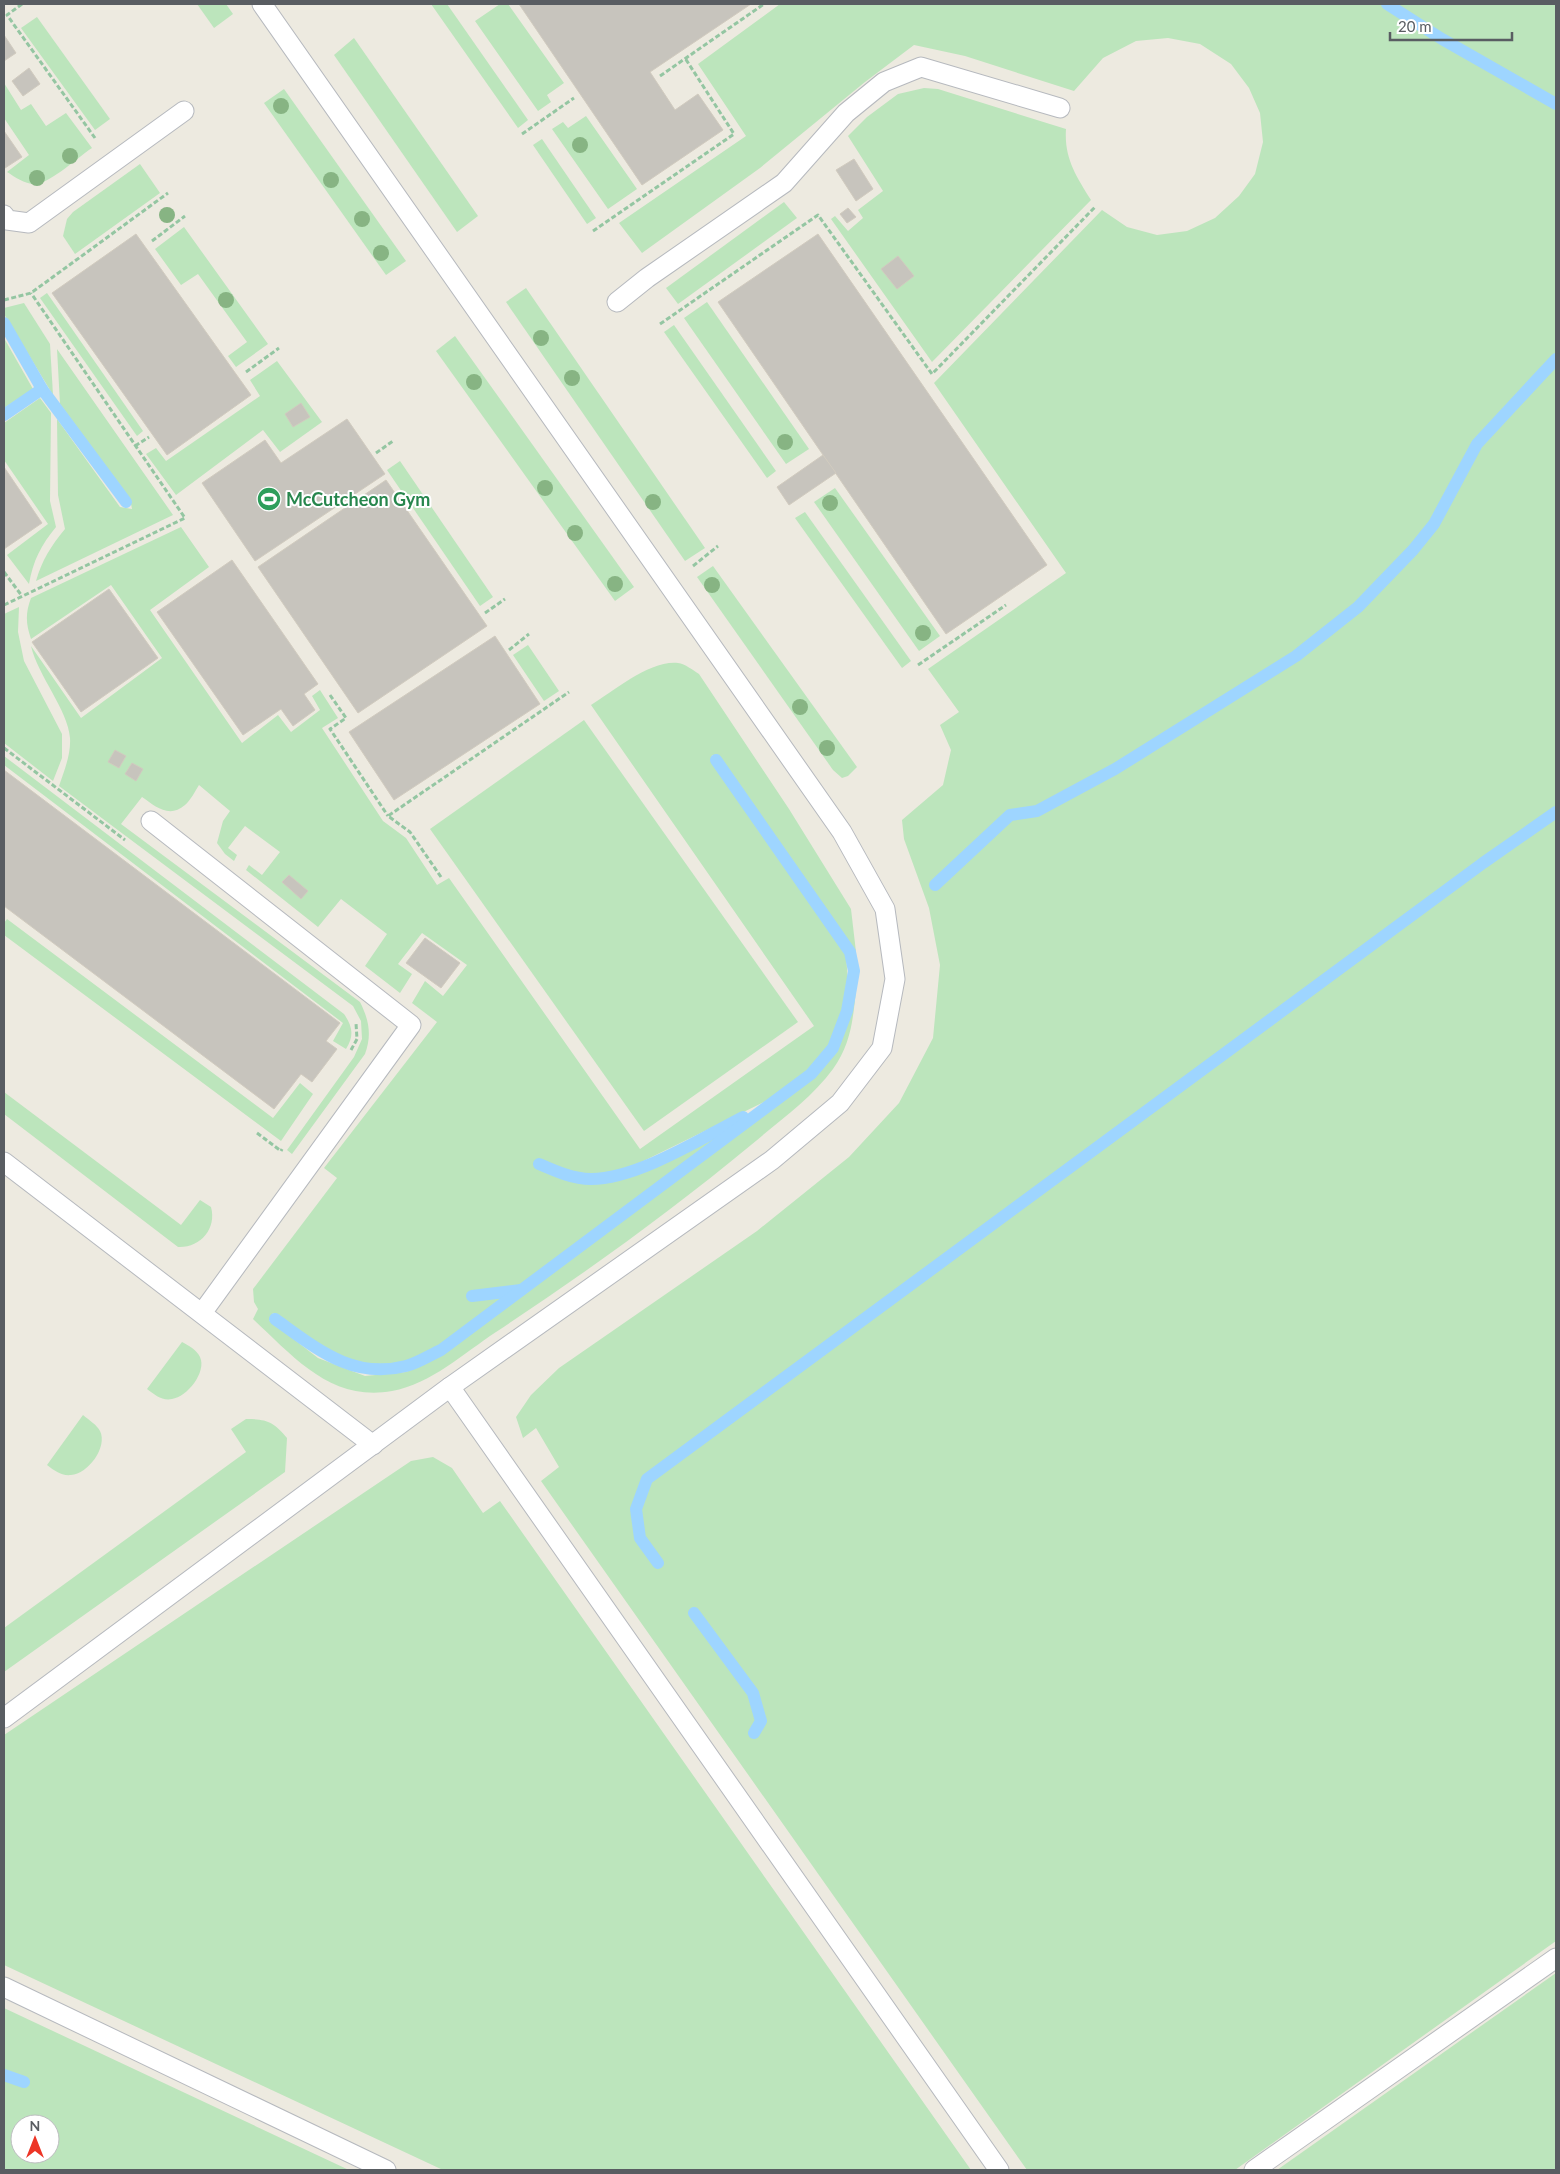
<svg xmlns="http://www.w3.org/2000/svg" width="1560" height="2174" font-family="Lato,sans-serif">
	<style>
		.green { fill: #bce5bc; fill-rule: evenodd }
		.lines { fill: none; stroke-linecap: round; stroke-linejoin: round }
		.stream { stroke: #9ed5ff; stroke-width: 12 }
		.building { fill: #c7c4bd; stroke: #d1cbbf }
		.lane-casing { stroke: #b6b9be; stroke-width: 21 }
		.path { stroke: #94c6a2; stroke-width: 3; stroke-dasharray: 5 2.5; stroke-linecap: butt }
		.lane { stroke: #fff; stroke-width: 19 }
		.tree { fill: #87b483 }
		.labels { text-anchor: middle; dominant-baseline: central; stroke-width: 4; stroke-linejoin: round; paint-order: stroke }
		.leisure-label { font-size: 18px; font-weight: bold; fill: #27864d; stroke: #fff; text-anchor: start }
	</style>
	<rect width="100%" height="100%" fill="#edeae0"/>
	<!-- green -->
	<g class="green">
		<path d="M197 4H226L233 14 214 28Z"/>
		<path d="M431 4H447L528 120 518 128Z"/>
		<path d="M500 4H508L564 83 547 95 551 102 538 111 475 21Z"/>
		<path d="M780 4H1556V1941L1235 2170H1027L541 1481 559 1467 536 1428 523 1438 516 1417 531 1395 559 1368 757 1231 849 1157 899 1103 933 1038 940 965 929 908 904 839 902 820 943 785 951 750 940 725 959 712 928 669 1066 573 934 383 1102 210 1127 227 1157 235 1187 231 1215 218 1239 196 1255 174 1263 142 1260 113 1249 88 1231 64 1200 44 1168 38 1136 41 1103 58 1074 91 965 56 914 45 865 82 760 168 642 253 619 223 746 136 698 64Z"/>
		<path d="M37 17 110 119 95 130 21 28Z"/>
		<path d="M354 38 478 216 457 232 334 55Z"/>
		<path d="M4 83 21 110 31 104 46 126 66 113 92 148C78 157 52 182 36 184 26 185 15 177 7 172L29 155 4 118Z"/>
		<path d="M924 88 938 89 1066 129C1064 158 1076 176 1091 200L932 362 831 219 835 216 848 231 863 218 858 210 883 191 848 136 867 117 898 94Z"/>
		<path d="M284 89 406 261 386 275 264 103Z"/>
		<path d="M586 116 637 189 608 209 552 129 563 122 568 128Z"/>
		<path d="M542 139 596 218 587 224 533 145Z"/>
		<path d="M140 164 160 193 75 254 63 236 67 219 73 212Z"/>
		<path d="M784 202 797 218 678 304 666 288Z"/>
		<path d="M184 227 268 344 236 367 228 356 247 342 198 274 181 285 155 249Z"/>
		<path d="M526 288 705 548 685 561 506 302Z"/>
		<path d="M47 293 143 431 137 436 40 298Z"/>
		<path d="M707 302 809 449 786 464 684 318Z"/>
		<path d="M24 303 50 344 53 395 4 314V308Z"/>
		<path d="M674 325 776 471 767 478 664 332Z"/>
		<path d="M455 336 634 587 615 601 436 351Z"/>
		<path d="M4 338 33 389 4 408Z"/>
		<path d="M57 349 173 515 36 581C42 560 51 546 65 529L58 495 57 419 120 507 132 509 130 499 60 404Z"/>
		<path d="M277 361 322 422 280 452 263 430 176 495 146 454 156 448 166 461 260 396 250 380Z"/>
		<path d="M40 398 51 413 50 501 56 527C41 545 33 561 29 584L7 555 48 524 4 460V423Z"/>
		<path d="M400 461 493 597 480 606 387 470Z"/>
		<path d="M835 488 940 636 919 651 814 502Z"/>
		<path d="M805 512 911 661 902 668 795 518Z"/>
		<path d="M181 527 209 567 150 610 242 743 278 715 291 732 320 710 312 696 320 690 338 718 322 728 383 821 406 838 437 885 449 878 640 1149 814 1026 591 705C614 691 650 660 678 663 685 664 693 670 699 674L789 809 851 909 856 952 718 756 712 755 711 761 846 954 848 983 843 1009 831 1047 809 1071 772 1098 621 1172 591 1176 566 1172 541 1161 536 1163 538 1167 561 1177 590 1182 623 1179 750 1117 521 1287 473 1293 469 1296 472 1299 514 1294 440 1346 406 1362 369 1367 326 1350 273 1313 269 1320 318 1358 365 1376 406 1372 442 1355 809 1082 835 1054 846 1028 856 990C853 1019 851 1044 833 1069 811 1099 779 1121 751 1145 670 1212 584 1274 496 1332 464 1353 431 1384 392 1391 331 1402 294 1357 253 1319L258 1309 254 1302 253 1289 337 1178 324 1168 437 1022 412 1003 425 981 443 996 467 965 422 933 398 964 412 974 400 993 365 966 387 934 341 899 318 927 246 870 249 865 262 875 280 852 245 826 228 848 237 855 234 861 225 854 217 843 223 821 230 811 199 785C195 791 191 800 185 805 169 819 155 806 142 797L121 824 360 1002C369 1020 372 1035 365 1054L292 1154 287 1150 354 1057 362 1039 361 1021 353 1006 59 786C64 771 71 755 70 738 68 710 38 676 31 646L81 718 162 658 111 585 31 639C26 624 25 614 31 598Z"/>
		<path d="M713 566 857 767 848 776 842 778 833 770 697 577Z"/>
		<path d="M19 607 18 632 24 661 62 734V758L53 781 4 743V614Z"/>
		<path d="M528 645 559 691 544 701 513 655Z"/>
		<path d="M584 720 798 1022 644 1131 430 829Z"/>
		<path d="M4 756 344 1014C353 1027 354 1036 346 1049L333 1041 343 1023 4 765Z"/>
		<path d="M7 919 273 1118 300 1083 313 1094 281 1141 4 935V923Z"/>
		<path d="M4 1092 181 1225 200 1200 211 1207C217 1229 200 1248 178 1247L4 1114Z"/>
		<path d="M182 1342C188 1345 197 1350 200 1357 207 1372 187 1397 172 1399 162 1401 155 1395 147 1389Z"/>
		<path d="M83 1415C89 1420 97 1425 100 1431 108 1447 88 1474 71 1475 61 1476 55 1471 47 1465Z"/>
		<path d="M246 1419C267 1419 274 1422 287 1438L285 1472 4 1672V1628L246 1452 231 1429Z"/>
		<path d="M433 1457 452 1468 483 1513 500 1501 971 2170H443L4 1965V1735L411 1461Z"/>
		<path d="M1556 1973V2170H1277Z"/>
		<path d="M4 2008 21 2016 349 2170H4ZM20 2124H50V2154H20Z"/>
	</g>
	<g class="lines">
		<!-- stream -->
		<g class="stream">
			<path d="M1387 4 1442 39 1556 104"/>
			<path d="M4 323 42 389 126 502"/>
			<path d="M4 415 42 389"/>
			<path d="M935 885 1010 815 1037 811 1115 769 1296 656 1358 607 1413 550 1434 524 1477 444 1556 359"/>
			<path d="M539 1164C555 1171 573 1179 591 1179 637 1179 702 1138 743 1117"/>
			<path d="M472 1296 521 1290"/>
			<path d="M275 1319C316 1348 352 1380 406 1366 418 1363 430 1355 441 1350L811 1074 833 1048 847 1011 854 971 850 952 716 760"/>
			<path d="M658 1563 640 1538 636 1509 647 1479 1483 863 1556 812"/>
			<path d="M694 1613 753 1693 761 1721 754 1733"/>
			<path d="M4 2075 24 2082"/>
		</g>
	</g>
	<!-- building -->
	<g class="building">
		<path d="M519 4H751L650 72 675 110 698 94 723 130 642 185Z"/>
		<path d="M4 35 16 53 4 61Z"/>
		<path d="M29 68 40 84 23 96 12 81Z"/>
		<path d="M4 131 22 157 5 168 4 166Z"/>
		<path d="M854 159 873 189 856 201 836 170Z"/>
		<path d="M848 208 856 217 847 223 840 214Z"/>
		<path d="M136 234 251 395 167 455 52 293Z"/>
		<path d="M818 234 1047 565 946 634 718 302Z"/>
		<path d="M898 256 914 276 897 289 881 269Z"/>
		<path d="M301 403 310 417 293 427 285 414Z"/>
		<path d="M347 419 385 474 255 561 202 483 265 440 281 463Z"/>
		<path d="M823 455 836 473 789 505 777 487Z"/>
		<path d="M4 467 42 523 4 549Z"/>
		<path d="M386 480 487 626 358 713 258 567Z"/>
		<path d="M232 560 318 684 304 694 315 710 293 726 281 709 243 735 157 612Z"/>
		<path d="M109 589 158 658 81 712 32 642Z"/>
		<path d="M495 636 540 704 394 800 349 732Z"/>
		<path d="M115 750 126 756 119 768 108 762Z"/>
		<path d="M132 763 143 769 136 781 125 774Z"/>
		<path d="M4 770 340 1023 326 1041 337 1049 312 1082 301 1074 274 1109 4 906Z"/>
		<path d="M289 875 308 891 301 899 282 882Z"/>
		<path d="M425 938 460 963 441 988 406 963Z"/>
	</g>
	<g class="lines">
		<!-- lane casing -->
		<g class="lane-casing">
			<g id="lane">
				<path d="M4 215 7 220 29 223 184 111"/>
				<path d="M617 302 647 278 784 183 846 113 884 82 921 67 1060 108"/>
				<path d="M151 821 411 1025 202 1313"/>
				<path d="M4 1162 373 1445"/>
				<path d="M450 1387 999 2170"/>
				<path d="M4 1718 450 1387 772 1160 840 1103 882 1048 895 979 885 909 842 832 262 4"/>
				<path d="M4 1987 386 2170"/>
				<path d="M1254 2170 1556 1958"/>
			</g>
		</g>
		<!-- path -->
		<g class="path">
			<path d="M22 4 7 15 95 138"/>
			<path d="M660 76 764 4"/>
			<path d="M522 134 574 98"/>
			<path d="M593 231 734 134 685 58"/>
			<path d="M152 241 185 216"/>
			<path d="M4 300 31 293 168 193"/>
			<path d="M660 324 818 215 932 374 1096 206"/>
			<path d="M246 372 279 348"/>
			<path d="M135 446 149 437"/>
			<path d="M376 453 393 441"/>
			<path d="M693 566 718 546"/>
			<path d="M4 572 22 596"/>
			<path d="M4 605 185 518 31 293"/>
			<path d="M485 613 505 599"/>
			<path d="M509 650 529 634"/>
			<path d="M918 665 1006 605"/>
			<path d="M330 695 346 718 330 729 388 816"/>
			<path d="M4 748 125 840"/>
			<path d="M441 877 410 832 388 816 569 692"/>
			<path d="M351 1050 357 1039 356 1023"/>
			<path d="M257 1133 281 1151 282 1149"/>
		</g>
		<!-- lane -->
		<use href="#lane" class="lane"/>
	</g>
	<!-- trees -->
	<g class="tree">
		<circle cx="281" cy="106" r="8"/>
		<circle cx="580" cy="145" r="8"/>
		<circle cx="70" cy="156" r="8"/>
		<circle cx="37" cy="178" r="8"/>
		<circle cx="331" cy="180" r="8"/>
		<circle cx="167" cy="215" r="8"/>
		<circle cx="362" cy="219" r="8"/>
		<circle cx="381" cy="253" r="8"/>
		<circle cx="226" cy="300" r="8"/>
		<circle cx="541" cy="338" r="8"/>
		<circle cx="572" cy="378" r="8"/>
		<circle cx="474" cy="382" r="8"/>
		<circle cx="785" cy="442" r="8"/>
		<circle cx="545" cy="488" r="8"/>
		<circle cx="653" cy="502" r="8"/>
		<circle cx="830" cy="503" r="8"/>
		<circle cx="575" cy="533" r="8"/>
		<circle cx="615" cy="584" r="8"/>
		<circle cx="712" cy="585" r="8"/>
		<circle cx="923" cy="633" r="8"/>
		<circle cx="800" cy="707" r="8"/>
		<circle cx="827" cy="748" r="8"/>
	</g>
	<!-- icons -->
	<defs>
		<g id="stadium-disc" transform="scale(1.25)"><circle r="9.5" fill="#2e9e5b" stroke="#fff"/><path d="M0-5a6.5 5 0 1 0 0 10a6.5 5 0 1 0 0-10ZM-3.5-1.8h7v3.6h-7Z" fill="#fff"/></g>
	</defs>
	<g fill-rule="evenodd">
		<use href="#stadium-disc" x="269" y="499"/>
	</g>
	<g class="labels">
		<!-- leisure labels -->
		<g class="leisure-label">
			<text x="286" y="499">McCutcheon Gym</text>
		</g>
	</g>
	<!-- border -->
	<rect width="1560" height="2174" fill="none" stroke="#595d62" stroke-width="10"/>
	<!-- north arrow -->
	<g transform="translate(35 2139)"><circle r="24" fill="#ffffff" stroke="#bdbec0"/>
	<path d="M0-4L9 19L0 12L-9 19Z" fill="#ed3526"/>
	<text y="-8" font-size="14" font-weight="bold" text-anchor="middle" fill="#595d62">N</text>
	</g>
	<!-- scale -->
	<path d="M1390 32v8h122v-8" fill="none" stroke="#595d62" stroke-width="2.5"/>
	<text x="1398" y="32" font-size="15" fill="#595d62" stroke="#ffffff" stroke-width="4" paint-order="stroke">20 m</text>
</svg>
